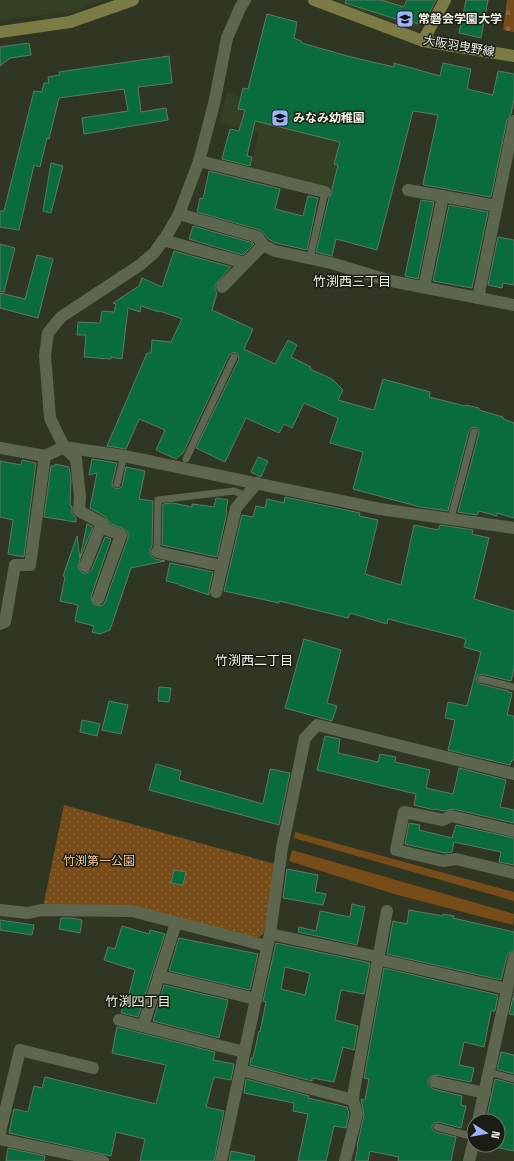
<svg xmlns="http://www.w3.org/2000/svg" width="514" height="1161" font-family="'Space Grotesk','Noto Sans JP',sans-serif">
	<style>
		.built { fill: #353f23 }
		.grass { fill: #784c19 }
		.cemetery { fill: url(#cemetery-stones) }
		.park { fill: url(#park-dots) }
		.building { fill: #096d3b; stroke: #607767; fill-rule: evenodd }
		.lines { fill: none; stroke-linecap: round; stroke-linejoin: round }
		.lane { stroke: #5d664f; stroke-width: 7 }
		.street { stroke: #5d664f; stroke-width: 12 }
		.secondary { stroke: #7c7a45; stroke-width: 12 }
		.labels { text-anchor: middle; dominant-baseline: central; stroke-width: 3; stroke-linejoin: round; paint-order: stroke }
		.poi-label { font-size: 12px; font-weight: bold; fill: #edf2e5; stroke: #191d13; text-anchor: start }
		.street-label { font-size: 12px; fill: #edf2e5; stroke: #191d13 }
		.park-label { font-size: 12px; fill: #f9c693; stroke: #191d13 }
		.neighbourhood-label { font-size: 13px; fill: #edf2e5; stroke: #191d13 }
	</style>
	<defs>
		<pattern id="cemetery-stones" width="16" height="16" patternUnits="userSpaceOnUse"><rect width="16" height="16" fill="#784c19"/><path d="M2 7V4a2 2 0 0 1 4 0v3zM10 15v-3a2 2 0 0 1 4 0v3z" fill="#8c663a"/></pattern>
		<pattern id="park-dots" width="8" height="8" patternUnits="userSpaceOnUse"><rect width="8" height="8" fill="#784c19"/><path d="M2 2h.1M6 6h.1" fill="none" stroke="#8c663a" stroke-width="1.8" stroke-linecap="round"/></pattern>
	</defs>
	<rect width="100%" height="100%" fill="#2f3722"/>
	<!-- built -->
	<g class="built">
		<path d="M0 0H104L74 12 0 20Z"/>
		<path d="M334 0H436L419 30 352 8Z"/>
		<path d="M227 92 368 127 351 194 250 169 259 133 219 123Z"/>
	</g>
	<!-- grass -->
	<g class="grass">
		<path d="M295 832 514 892V901L294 838Z"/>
		<path d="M292 850 514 914 513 925 394 894 289 861Z"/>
	</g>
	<!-- cemetery -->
	<path class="cemetery" d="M507 0H514V32L503 30Z"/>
	<!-- park -->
	<path class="park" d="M64 805 275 864 264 933 256 939 132 906 43 907Z"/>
	<!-- building -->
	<g class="building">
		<path d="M346 0H381L404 7 407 0H436L426 20 419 24 407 20 406 22 345 3Z"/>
		<path d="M466 0H488L481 38 459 33Z"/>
		<path d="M267 14 297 22 294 38 301 41 302 43 351 57 394 67V63L440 76 443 63 471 69 467 89 493 95 498 71 514 74V99L511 114 507 120 491 197 424 185 423 184 438 115 413 111 377 250 336 239 332 256 316 252 329 198 332 193V189L338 165 334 164 340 142 255 121 247 156 252 157 250 166 222 159 230 129 239 131 245 110 238 109 243 88 248 89Z"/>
		<path d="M29 43 31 55 10 58 0 66V47Z"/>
		<path d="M169 56 172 83 138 87 141 112 166 108 168 120 84 134 82 118 128 111 124 89 59 98 49 139 47 138 40 167 34 165 19 230 0 227V211H4L34 91 42 92 44 83H49L48 77 60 75 59 72Z"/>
		<path d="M51 163 63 166 51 213 43 211Z"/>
		<path d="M209 171 280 189 275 209 303 216 308 196 318 198 307 250 276 243 268 239 264 233 260 230 197 212 200 198 203 199Z"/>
		<path d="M421 200 434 202 418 279 405 276Z"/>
		<path d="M449 205 488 212 472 288 433 281Z"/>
		<path d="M193 226 253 243 254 244 243 255 189 239Z"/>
		<path d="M498 237 514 240V285L503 283 502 288 488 285Z"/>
		<path d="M0 244 15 248 4 292 0 291Z"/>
		<path d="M174 251 231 267 215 285V289L217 293 212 310 253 329 244 349 275 364 288 340 297 345 291 357 311 367 310 369 332 379 343 390 338 400 374 410 383 379 430 392 429 397 465 406 466 405 479 408V410L503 417V419L514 423V518L497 513V516L479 511 477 515 458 512 479 433 478 429 475 427 471 428 469 431 448 511 420 507 353 489 363 452 330 443 338 418 304 403 292 428 284 424 279 433 246 418 225 462 196 448 239 359 238 354 234 352 229 355 183 453 176 459 156 450 165 430 139 419 126 449 107 446 147 353H151L152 340 171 342 182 319 160 311 159 312 141 306 140 312 128 308 122 359 111 357V359L84 357 86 335H77L78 322 100 323 102 311 114 312 116 304 113 303 139 286 142 278 162 287Z"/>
		<path d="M37 255 53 259 38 318 0 308V293L25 299Z"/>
		<path d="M258 457 268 461 261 477 251 472Z"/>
		<path d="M92 459 117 463 112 483 113 487 116 489 120 488 122 486 126 467 145 471 139 499 153 501 152 546 150 550V554L152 557 155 559 165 561 131 568 110 630 100 634 92 632 94 626 75 621 78 605 60 601 65 577 63 576 77 536 80 559 78 567 82 573H86L89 572 92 569 105 537 111 539 91 597 93 604 99 606 103 605 105 602 128 538V533L126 530 109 523 106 517 90 508 97 473 89 475Z"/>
		<path d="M22 460 36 463 24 557 8 554 13 520 0 517V461L21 465Z"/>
		<path d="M55 464 69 467 71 480 70 505 72 506V514L76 518V522L44 517 51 466H55Z"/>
		<path d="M285 497 360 513 359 516 378 520 365 574 401 585 414 525 438 530 440 525 473 530 472 534 489 538 474 599 514 611V668L511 681 482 674 478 675 476 680 480 684 508 691V692L512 693 507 715 514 716V760H512L510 765 448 750 455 720 445 718 448 702 467 706 481 652 464 647 466 639 388 619 387 624 350 613 348 618 279 601V603L224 591 242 515 253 517 256 506 265 508 267 499 284 503Z"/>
		<path d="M216 498 228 500 226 511 227 512 217 557 162 545 163 504 173 503 192 507V504L214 507Z"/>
		<path d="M87 524 93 527 80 558Z"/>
		<path d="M170 563 213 572 209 590V595L179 585V584L166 581Z"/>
		<path d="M304 639 341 650 327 703 337 706 332 721 285 708Z"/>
		<path d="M159 687 171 688 169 702 158 701Z"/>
		<path d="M109 701 128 705 121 734 102 730Z"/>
		<path d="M82 720 100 724 97 736 80 732Z"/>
		<path d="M325 736 340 739 338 753 378 762 380 754 396 757 395 762 430 770 426 788 453 794 459 768 506 780 500 807 514 810V823L453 809 444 811 435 809V810L414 805 416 794 317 770Z"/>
		<path d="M156 764 181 771 179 780 263 804 270 769 290 773 279 825 149 790Z"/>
		<path d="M409 823 420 825 419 830 452 838 456 825 514 838V865L499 862 501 852 454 842 452 852 445 853 405 844Z"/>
		<path d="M287 869 318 875 315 892 326 894 323 905 283 898Z"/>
		<path d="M174 870 186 872 183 885 171 883Z"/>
		<path d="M352 904 365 907 357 945 298 932 299 927 316 931 320 911 350 917Z"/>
		<path d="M409 910 443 916V914L454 916 453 918 514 932V951L509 953 507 956 501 980 387 954 393 921 407 924Z"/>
		<path d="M61 918H72L82 920 80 933 59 929Z"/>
		<path d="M0 920 34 925 32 935 0 930Z"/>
		<path d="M122 926 149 934 150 930 165 934 138 1017 121 1013 123 1006H126L135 970 104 960 108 947 115 949Z"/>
		<path d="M179 938 258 954 250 990 169 971Z"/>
		<path d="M276 943 370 963 364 994 341 990 335 1020 358 1026 354 1050 343 1047 334 1082 312 1078V1081L250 1065 251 1058H253L259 1031 260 1032 266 1002 263 1001ZM285 967 310 973 305 995 281 989Z"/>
		<path d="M384 968 498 995 495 1011H491L484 1047 464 1042 459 1065 474 1068 471 1082 436 1075 430 1077 428 1080V1085L433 1089 462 1096 461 1105 466 1106 461 1128 438 1122 434 1123 432 1126V1129L435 1132 456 1137 451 1161H398L399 1157 370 1151 368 1161H355L358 1146H357L364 1115 361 1099 365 1100 369 1079 364 1078Z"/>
		<path d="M164 985 228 1000 219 1038 153 1021Z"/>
		<path d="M514 993V1015L509 1014Z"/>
		<path d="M117 1027 215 1052 213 1060 234 1064 231 1080 214 1077 206 1107 224 1111 214 1161H140L145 1139 116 1132 111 1156 9 1133 14 1109 28 1112 34 1086 42 1088 45 1077 156 1104 166 1065 112 1053Z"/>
		<path d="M501 1052 514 1055V1074L497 1069Z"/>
		<path d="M246 1079 309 1096 308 1098 347 1107 349 1114 346 1128 334 1126 326 1161H298L308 1114 293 1111 294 1103 244 1093Z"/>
		<path d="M495 1079 514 1084V1151L495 1147 496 1145H498V1136L501 1121H486Z"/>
		<path d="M8 1148 45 1156 44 1161H6Z"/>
		<path d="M231 1151 255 1156 254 1161H229Z"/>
	</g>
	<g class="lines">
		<!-- lane -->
		<g class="lane">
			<path d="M310 258 325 192"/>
			<path d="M186 459 234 357"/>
			<path d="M117 484 124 456"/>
			<path d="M451 518 474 432"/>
			<path d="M157 552 158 500 234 491 246 496"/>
			<path d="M481 679 514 687"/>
			<path d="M489 1072 514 1079"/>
			<path d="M437 1127 474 1137"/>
		</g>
		<!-- street -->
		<g class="street">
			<path d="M199 161 325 192"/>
			<path d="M408 190 497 206"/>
			<path d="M179 214 258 237 263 245 275 251 331 263 391 281 514 305"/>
			<path d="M163 240 245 263"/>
			<path d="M222 287 263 245"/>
			<path d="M424 287 443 196"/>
			<path d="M478 298 514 121"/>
			<path d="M0 448 45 456 64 447 124 456 380 509 514 528"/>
			<path d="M157 552 222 566"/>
			<path d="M85 566 102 523 79 511 80 497 76 459 64 447 50 418 45 355 48 333 61 317 140 265 154 253 167 235 179 214 199 161 214 104 227 38 240 8 245 0"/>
			<path d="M216 592 236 508 257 483"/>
			<path d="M98 599 121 535 100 527"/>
			<path d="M0 624 5 622 15 565H30L45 456"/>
			<path d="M514 831 451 816 443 820 404 812 396 850 443 861 456 859 514 873"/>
			<path d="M0 910 28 913 41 910 132 911 267 946"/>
			<path d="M270 934 378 957"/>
			<path d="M377 959 507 989"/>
			<path d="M159 976 256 999"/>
			<path d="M119 1020 244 1052"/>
			<path d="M143 1026 176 923"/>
			<path d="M241 1070 353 1100"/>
			<path d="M435 1082 485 1093"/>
			<path d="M478 1121 514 958"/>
			<path d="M0 1132 20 1050 93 1068"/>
			<path d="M0 1139 103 1161"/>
			<path d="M221 1161 270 934 282 848 305 738 317 725 514 774"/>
			<path d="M345 1161 357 1114 353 1100 354 1091 387 911"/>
			<path d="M469 1161 474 1140"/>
		</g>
		<!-- secondary -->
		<g class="secondary">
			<path d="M314 0 423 41 514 56"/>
			<path d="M0 32 70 22 133 0"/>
			<path d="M423 41 445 0"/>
		</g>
	</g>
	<!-- icons -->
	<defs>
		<g id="university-square" transform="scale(0.9)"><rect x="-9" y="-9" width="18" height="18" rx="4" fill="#9db4fd" stroke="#191d13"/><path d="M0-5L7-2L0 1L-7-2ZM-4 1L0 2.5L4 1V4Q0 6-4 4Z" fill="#111"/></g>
		<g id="school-square" transform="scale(0.9)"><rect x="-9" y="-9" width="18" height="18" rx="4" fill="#9db4fd" stroke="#191d13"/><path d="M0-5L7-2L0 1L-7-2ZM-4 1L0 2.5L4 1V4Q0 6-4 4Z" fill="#111"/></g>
	</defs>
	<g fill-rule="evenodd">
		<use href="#university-square" x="405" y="19"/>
		<use href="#school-square" x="280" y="118"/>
	</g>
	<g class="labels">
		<!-- poi labels -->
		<g class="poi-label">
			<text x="418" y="19">常磐会学園大学</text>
			<text x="293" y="118">みなみ幼稚園</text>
		</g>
		<!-- street labels -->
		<g class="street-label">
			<text transform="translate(459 46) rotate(10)">大阪羽曳野線</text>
		</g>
		<!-- park labels -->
		<g class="park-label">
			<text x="99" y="861">竹渕第一公園</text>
		</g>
		<!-- neighbourhood labels -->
		<g class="neighbourhood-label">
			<text x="352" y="281">竹渕西三丁目</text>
			<text x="254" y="660">竹渕西二丁目</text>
			<text x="138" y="1001">竹渕四丁目</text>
		</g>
	</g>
	<!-- north arrow -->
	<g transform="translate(486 1133) rotate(101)"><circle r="19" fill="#191d13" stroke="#6e7267"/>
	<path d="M0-3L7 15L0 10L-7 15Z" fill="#9db4fd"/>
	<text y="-6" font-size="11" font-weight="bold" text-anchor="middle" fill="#edf2e5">N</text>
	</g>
</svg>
